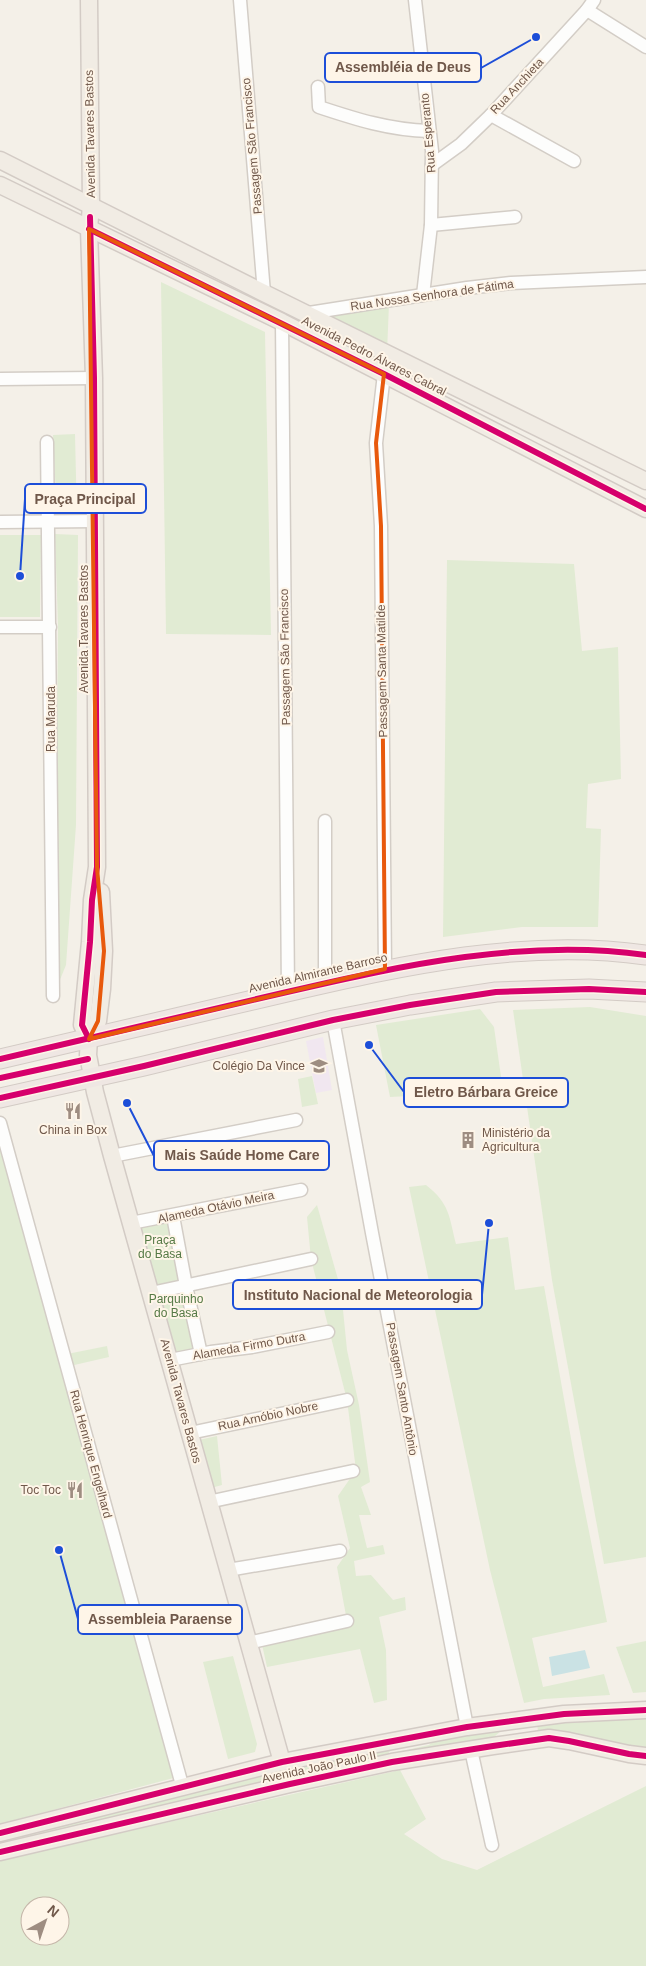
<svg xmlns="http://www.w3.org/2000/svg" width="646" height="1966" font-family="Arial,sans-serif">
	<style>
		.education { fill: #f1e7f0 }
		.green { fill: #e1ebd3; fill-rule: evenodd }
		.water { fill: #cae2e4 }
		.lines { fill: none; stroke-linecap: round; stroke-linejoin: round }
		.minor-casing { stroke: #d3cdc6; stroke-width: 15 }
		.major-casing { stroke: #d3cbc5; stroke-width: 19 }
		.highway-casing { stroke: #d3cbc5; stroke-width: 21 }
		.minor { stroke: #fdfdfc; stroke-width: 12 }
		.major { stroke: #f1ece4; stroke-width: 16 }
		.highway { stroke: #efe7e3; stroke-width: 19 }
		.cycleway-casing { stroke: #fef5e8; stroke-width: 9 }
		.cycleway { stroke: #d6006c; stroke-width: 6 }
		.marked { fill: none; stroke: #e8590c; stroke-width: 4; stroke-linejoin: round }
		.labels { text-anchor: middle; dominant-baseline: central; stroke-width: 4; stroke-linejoin: round; paint-order: stroke }
		.street-label { font-size: 12px; fill: #70584a; stroke: #fef5e8 }
		.poi-label { font-size: 12px; fill: #70584a; stroke: #fef5e8; text-anchor: end }
		.park-label { font-size: 12px; fill: #567a46; stroke: #fef5e8 }
		.leader { fill: none; stroke: #1d4ed8; stroke-width: 2 }
		.callout-dot { fill: #1d4ed8; stroke: #fef5e8; stroke-width: 2 }
		.callout { fill: #fef5e8; stroke: #1d4ed8; stroke-width: 2 }
		.callout-label { font-size: 14px; text-anchor: middle; font-weight: bold; fill: #70584a }
	</style>
	<rect width="100%" height="100%" fill="#f4f0e8"/>
	<!-- education -->
	<path class="education" d="M323 1037 332 1090 316 1093 306 1041Z"/>
	<!-- green -->
	<g class="green">
		<path d="M161 282 265 332 271 635 166 634Z"/>
		<path d="M389 304 387 353 309 313Z"/>
		<path d="M75 434 77 518 57 517 53 435Z"/>
		<path d="M55 534 78 535 76 825 66 965 55 992 58 626Z"/>
		<path d="M0 535H41L40 617H0Z"/>
		<path d="M447 560 574 564 582 651 618 647 621 779 588 784 586 828 601 829 598 927H522L443 937Z"/>
		<path d="M590 1007 646 1016V1557L604 1564 552 1280 513 1010Z"/>
		<path d="M480 1009 494 1027 503 1091 390 1097 376 1025Z"/>
		<path d="M312 1076 318 1104 302 1107 298 1079Z"/>
		<path d="M0 1124 181 1776 0 1824Z"/>
		<path d="M426 1185C450 1204 449 1216 456 1244L508 1237 515 1290 544 1286 575 1461 607 1622 532 1638 543 1687 604 1674 610 1695 544 1699 524 1703 490 1570 409 1187Z"/>
		<path d="M317 1205 341 1290 347 1350 359 1405 370 1482 361 1487 371 1515H359L367 1548 383 1545 385 1554 354 1561 356 1576 371 1575 393 1600 405 1597 406 1610 379 1617 386 1650 387 1700 374 1703 360 1649 267 1667 261 1640 347 1621 337 1567 350 1548 338 1496 356 1470 347 1400 311 1259 307 1217Z"/>
		<path d="M171 1221 183 1281 155 1287 140 1227Z"/>
		<path d="M185 1291 197 1351 175 1354 160 1296Z"/>
		<path d="M107 1346 109 1357 70 1366 67 1354Z"/>
		<path d="M217 1436 222 1485 211 1488 199 1440Z"/>
		<path d="M646 1641V1692L633 1693 616 1647Z"/>
		<path d="M233 1656 257 1744 255 1752 228 1759 203 1662Z"/>
		<path d="M646 1715V1750L602 1741 565 1731 538 1732 537 1722Z"/>
		<path d="M527 1722 526 1728 501 1731 489 1741 397 1757V1752L429 1745 438 1737Z"/>
		<path d="M391 1749 387 1756 370 1758 0 1847V1841L2 1840 331 1759Z"/>
		<path d="M400 1770 426 1819 404 1834 442 1859 477 1870 646 1786V1966H0V1860ZM30 1906H60V1936H30Z"/>
	</g>
	<!-- water -->
	<path class="water" d="M585 1650 590 1668 552 1676 549 1657Z"/>
	<g class="lines">
		<!-- minor casing -->
		<g class="minor-casing">
			<g id="minor">
				<path d="M240 0 264 293"/>
				<path d="M415 0 432 151 431 225 423 295"/>
				<path d="M587 10 646 47"/>
				<path d="M318 87 319 107C355 119 390 130 429 131"/>
				<path d="M491 115 574 161"/>
				<path d="M432 165 461 144 491 115 587 10 594 0"/>
				<path d="M431 225 515 217"/>
				<path d="M309 313 467 288 511 283 646 277"/>
				<path d="M282 322 288 991"/>
				<path d="M384 374 376 443 381 526 385 969"/>
				<path d="M0 379 94 378"/>
				<path d="M47 442 53 996"/>
				<path d="M0 522 95 521"/>
				<path d="M0 627H50"/>
				<path d="M325 821V983"/>
				<path d="M333 1020 372 1233 467 1727"/>
				<path d="M0 1123 182 1785"/>
				<path d="M112 1156 296 1120"/>
				<path d="M173 1216 186 1286 201 1354"/>
				<path d="M131 1223 301 1190"/>
				<path d="M151 1293 311 1259"/>
				<path d="M170 1360 211 1352 252 1347 328 1332"/>
				<path d="M190 1433 347 1400"/>
				<path d="M208 1502 353 1471"/>
				<path d="M228 1570 340 1551"/>
				<path d="M248 1643 347 1621"/>
				<path d="M471 1750 492 1845"/>
			</g>
		</g>
		<!-- major casing -->
		<g class="major-casing">
			<g id="major">
				<path d="M0 160 264 293 646 481"/>
				<path d="M0 185 282 322 646 509"/>
				<path d="M101 892 104 951 102 989 98 1021 89 1039 88 1055 95 1092 112 1156 282 1762"/>
				<path d="M89 1039 82 1025 90 942 92 900 97 867 94 378 89 229 91 206 89 0"/>
				<path d="M0 1833 282 1762 467 1727 564 1714 646 1710"/>
				<path d="M0 1852 290 1784 392 1762 493 1746 549 1738 569 1741 629 1754 646 1756"/>
			</g>
		</g>
		<!-- highway casing -->
		<g class="highway-casing">
			<g id="highway">
				<path d="M0 1059C96 1037 191 1014 287 992 404 965 525 938 646 955"/>
				<path d="M0 1098 144 1066 333 1020 410 1005 496 992 589 989 646 992"/>
			</g>
		</g>
		<!-- minor -->
		<use href="#minor" class="minor"/>
		<!-- major -->
		<use href="#major" class="major"/>
		<!-- highway -->
		<use href="#highway" class="highway"/>
		<!-- cycleway casing -->
		<g class="cycleway-casing">
			<g id="cycleway">
				<path d="M89 229 384 374 646 509"/>
				<path d="M89 1039 82 1025 90 942 92 900 97 867 94 378 90 217"/>
				<path d="M0 1059C96 1037 191 1014 287 992 404 965 525 938 646 955"/>
				<path d="M0 1078 88 1059"/>
				<path d="M0 1098 144 1066 333 1020 410 1005 496 992 589 989 646 992"/>
				<path d="M0 1833 282 1762 467 1727 564 1714 646 1710"/>
				<path d="M0 1852 290 1784 392 1762 493 1746 549 1738 569 1741 629 1754 646 1756"/>
			</g>
		</g>
		<!-- cycleway -->
		<use href="#cycleway" class="cycleway"/>
	</g>
	<!-- marked area -->
	<path class="marked" d="M89 229 384 374 376 443 381 526 385 969 89 1039 98 1021 104 951 97 867Z"/>
	<!-- icons -->
	<defs>
		<g id="school-bare" transform="scale(1.35)"><path d="M0-5L7-2L0 1L-7-2ZM-4 1L0 2.5L4 1V4Q0 6-4 4Z" fill="#9e8d81" stroke="#fef5e8" stroke-width="2.5" paint-order="stroke"/></g>
		<g id="restaurant-bare" transform="scale(1.35)"><path d="M-5-6h1v4h1v-4h1v4h1v-4h1v5L-1.5 .5V6h-2V.5L-5-1ZM5-6V6H3V1.5H1.5Q1.5-4 5-6Z" fill="#9e8d81" stroke="#fef5e8" stroke-width="2.5" paint-order="stroke"/></g>
		<g id="building-bare" transform="scale(1.35)"><path d="M-4-6H4V6H1V3H-1V6H-4ZM-2.5-4.3h1.7v1.8h-1.7ZM.8-4.3h1.7v1.8H.8ZM-2.5-1h1.7V.8h-1.7ZM.8-1h1.7V.8H.8Z" fill="#9e8d81" stroke="#fef5e8" stroke-width="2.5" paint-order="stroke"/></g>
	</defs>
	<g fill-rule="evenodd">
		<use href="#school-bare" x="319" y="1066"/>
		<use href="#restaurant-bare" x="73" y="1111"/>
		<use href="#building-bare" x="468" y="1140"/>
		<use href="#restaurant-bare" x="75" y="1490"/>
	</g>
	<g class="labels">
		<!-- street labels -->
		<g class="street-label">
			<text transform="translate(517 86) rotate(-47)">Rua Anchieta</text>
			<text transform="translate(428 133) rotate(-95)">Rua Esperanto</text>
			<text transform="translate(90 134) rotate(-91)">Avenida Tavares Bastos</text>
			<text transform="translate(252 146) rotate(-95)">Passagem São Francisco</text>
			<text transform="translate(432 295) rotate(-8)">Rua Nossa Senhora de Fátima</text>
			<text transform="translate(374 356) rotate(27)">Avenida Pedro Álvares Cabral</text>
			<text transform="translate(84 629) rotate(-90)">Avenida Tavares Bastos</text>
			<text transform="translate(285 657) rotate(-91)">Passagem São Francisco</text>
			<text transform="translate(382 671) rotate(-91)">Passagem Santa Matilde</text>
			<text transform="translate(51 719) rotate(-90)">Rua Maruda</text>
			<text transform="translate(318 973) rotate(-13)">Avenida Almirante Barroso</text>
			<text transform="translate(216 1207) rotate(-12)">Alameda Otávio Meira</text>
			<text transform="translate(249 1346) rotate(-10)">Alameda Firmo Dutra</text>
			<text transform="translate(402 1389) rotate(80)">Passagem Santo Antônio</text>
			<text transform="translate(181 1401) rotate(75)">Avenida Tavares Bastos</text>
			<text transform="translate(268 1416) rotate(-12)">Rua Arnóbio Nobre</text>
			<text transform="translate(91 1454) rotate(75)">Rua Henrique Engelhard</text>
			<text transform="translate(319 1767) rotate(-12)">Avenida João Paulo II</text>
		</g>
		<!-- poi labels -->
		<g class="poi-label">
			<text x="305" y="1066">Colégio Da Vince</text>
			<text x="73" y="1130" text-anchor="middle">China in Box</text>
			<text x="482" y="1133" text-anchor="start">Ministério da<tspan x="482" dy="14">Agricultura</tspan></text>
			<text x="61" y="1490">Toc Toc</text>
		</g>
		<!-- park labels -->
		<g class="park-label">
			<text x="160" y="1240">Praça<tspan x="160" dy="14">do Basa</tspan></text>
			<text x="176" y="1299">Parquinho<tspan x="176" dy="14">do Basa</tspan></text>
		</g>
	</g>
	<!-- callouts -->
	<path class="leader" d="M536 37L481 68M20 576L25 499M369 1045L404 1092M127 1103L154 1156M489 1223L482 1295M59 1550L78 1619"/>
	<g class="callout-dot">
		<circle cx="536" cy="37" r="5"/>
		<circle cx="20" cy="576" r="5"/>
		<circle cx="369" cy="1045" r="5"/>
		<circle cx="127" cy="1103" r="5"/>
		<circle cx="489" cy="1223" r="5"/>
		<circle cx="59" cy="1550" r="5"/>
	</g>
	<g class="callout">
		<rect x="325" y="53" width="156" height="29" rx="5"/>
		<rect x="25" y="484" width="121" height="29" rx="5"/>
		<rect x="404" y="1078" width="164" height="29" rx="5"/>
		<rect x="154" y="1141" width="175" height="29" rx="5"/>
		<rect x="233" y="1280" width="249" height="29" rx="5"/>
		<rect x="78" y="1605" width="164" height="29" rx="5"/>
	</g>
	<g class="callout-label">
		<text x="403" y="72">Assembléia de Deus</text>
		<text x="85" y="504">Praça Principal</text>
		<text x="486" y="1097">Eletro Bárbara Greice</text>
		<text x="242" y="1160">Mais Saúde Home Care</text>
		<text x="358" y="1300">Instituto Nacional de Meteorologia</text>
		<text x="160" y="1624">Assembleia Paraense</text>
	</g>
	<!-- north arrow -->
	<g transform="translate(45 1921) rotate(40)"><circle r="24" fill="#fef5e8" stroke="#c5b6a9"/>
	<path d="M0-4L9 19L0 12L-9 19Z" fill="#9e8d81"/>
	<text y="-8" font-size="14" font-weight="bold" text-anchor="middle" fill="#70584a">N</text>
	</g>
</svg>
